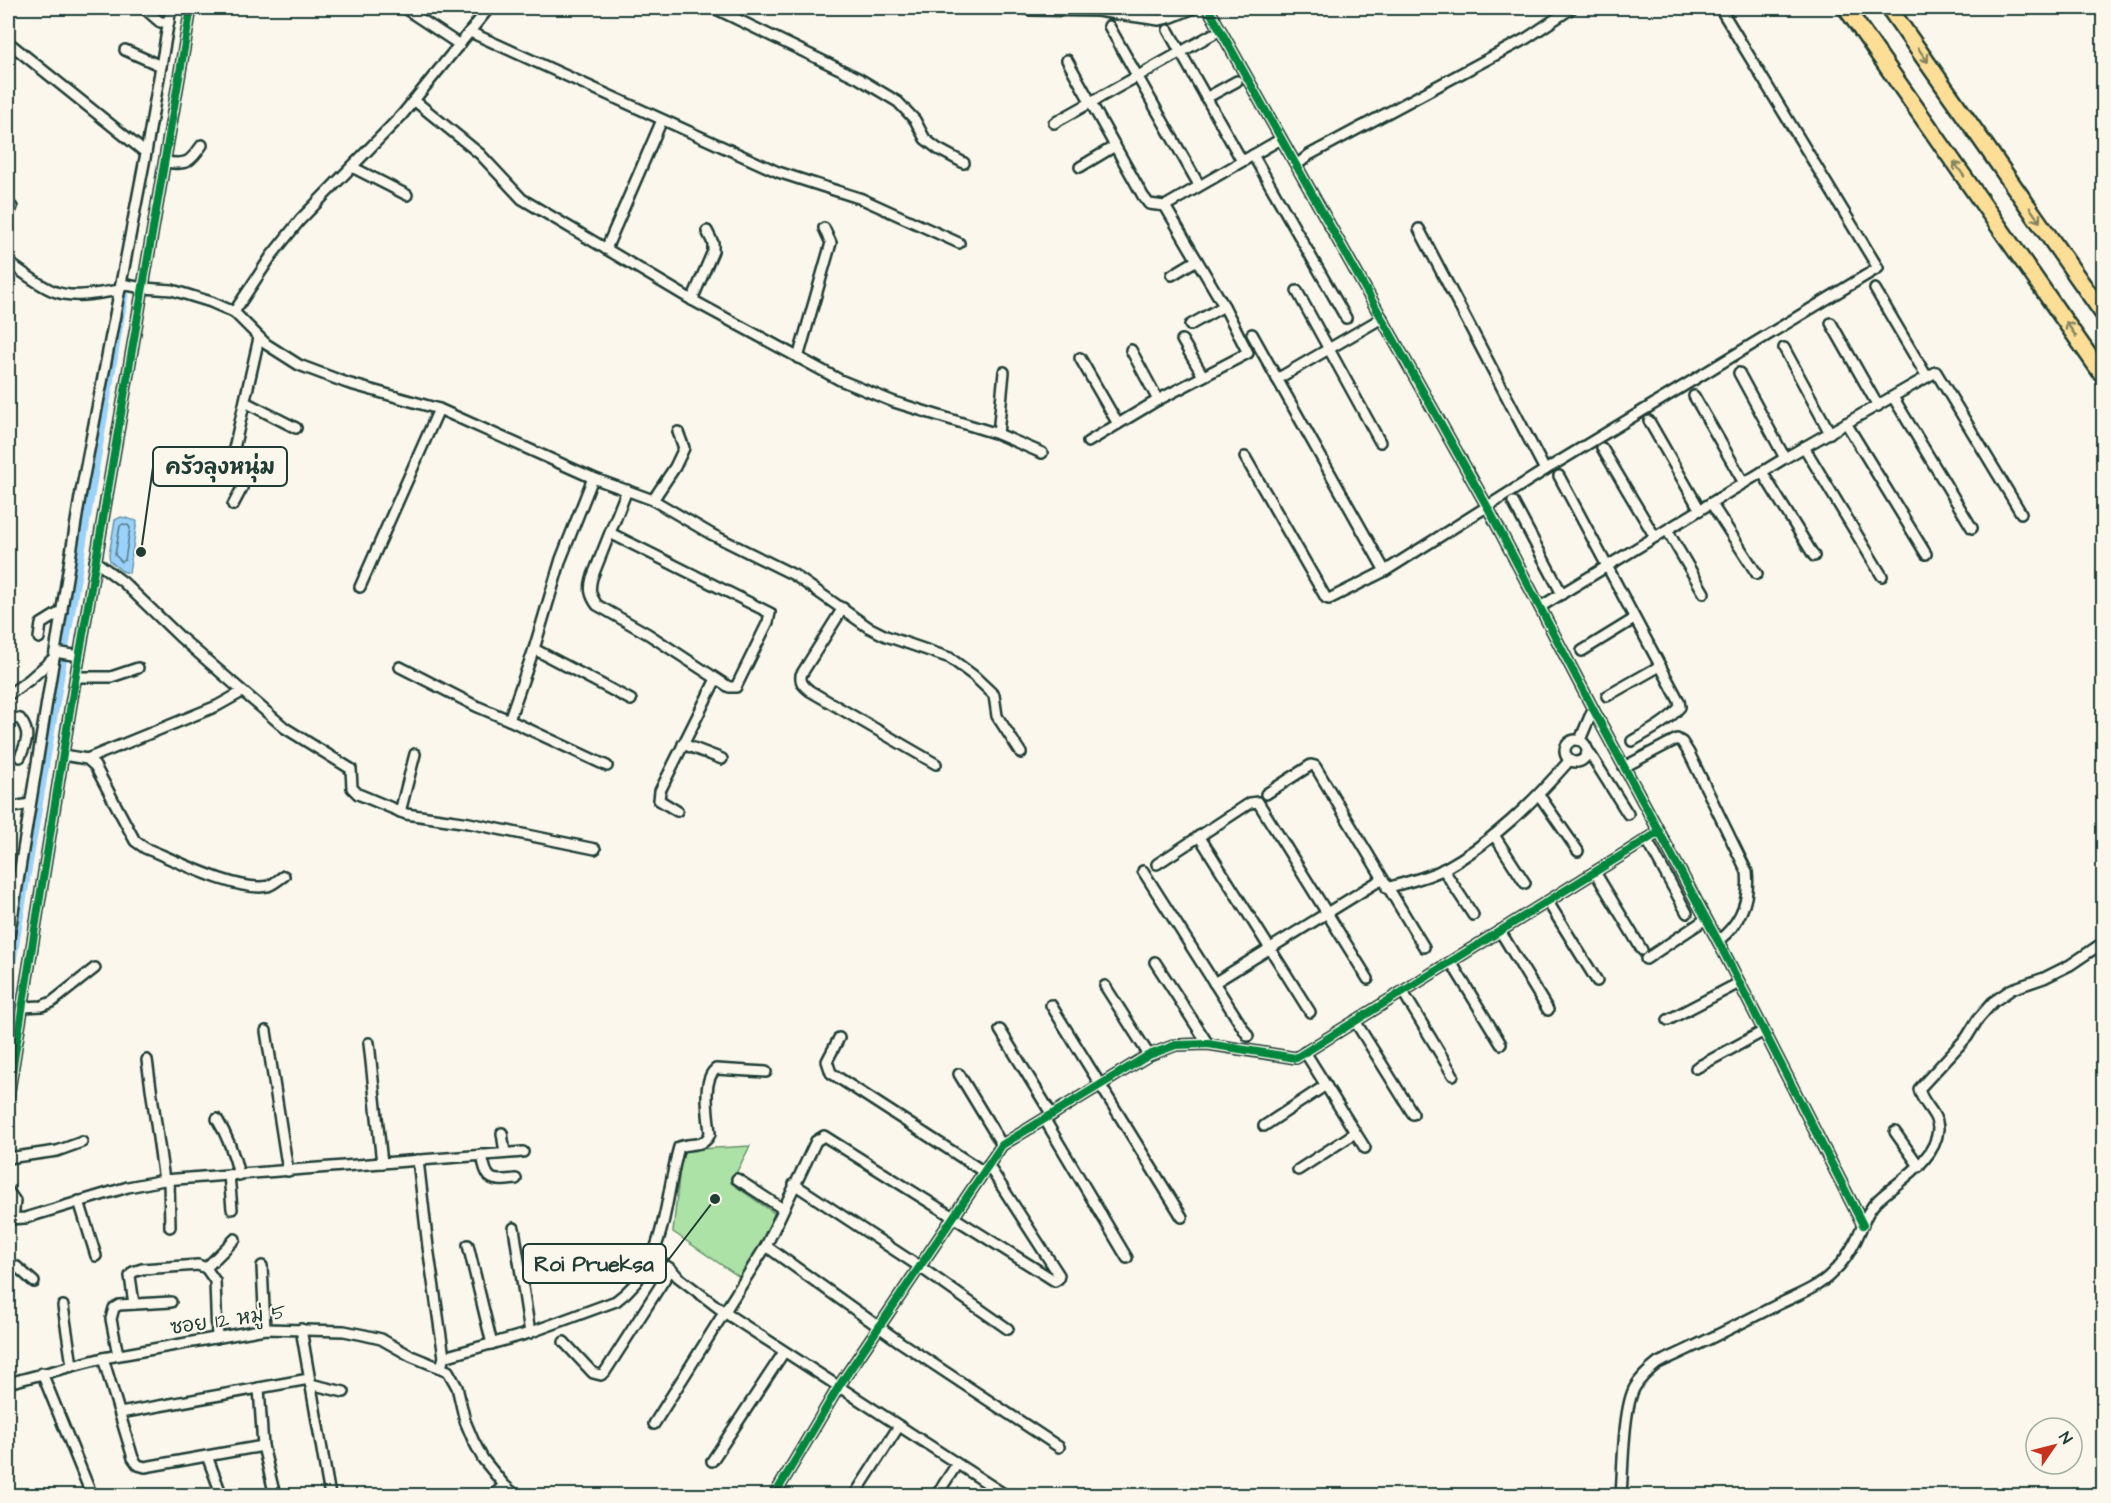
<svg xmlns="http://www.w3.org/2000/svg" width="2111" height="1503" font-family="'Architects Daughter','Playpen Sans Thai',sans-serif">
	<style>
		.green { fill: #ace2a5; stroke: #66906c; stroke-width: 1.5 }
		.water { fill: #9bd2fa; stroke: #6996ab; stroke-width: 1.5 }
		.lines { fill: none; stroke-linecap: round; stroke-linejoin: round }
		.shore { stroke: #517983; stroke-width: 1.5 }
		.canal { stroke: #9bd2fa; stroke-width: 9 }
		.minor-casing { stroke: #1f3d34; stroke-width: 14 }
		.highway-casing { stroke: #1f3d34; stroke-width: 20 }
		.minor { stroke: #fbf7ec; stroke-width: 9 }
		.highway { stroke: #fdde96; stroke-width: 15 }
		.cycleway-casing { stroke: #fbf7ec; stroke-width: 11 }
		.cycleway { stroke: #00873e; stroke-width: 8 }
		.oneway { stroke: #838560 }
		.labels { text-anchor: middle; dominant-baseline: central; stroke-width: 4.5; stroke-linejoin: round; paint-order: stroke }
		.street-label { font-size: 20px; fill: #1f3d34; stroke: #fbf7ec }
		.leader { fill: none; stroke: #1f3d34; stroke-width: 2 }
		.callout-dot { fill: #1f3d34; stroke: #fbf7ec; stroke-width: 2 }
		.callout { fill: #fbf7ec; stroke: #1f3d34; stroke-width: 2 }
		.callout-label { font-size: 21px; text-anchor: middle; font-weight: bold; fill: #1f3d34 }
	</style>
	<rect width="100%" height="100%" fill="#fbf7ec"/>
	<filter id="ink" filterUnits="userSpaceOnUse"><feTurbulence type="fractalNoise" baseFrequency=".0167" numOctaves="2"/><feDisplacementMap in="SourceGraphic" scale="12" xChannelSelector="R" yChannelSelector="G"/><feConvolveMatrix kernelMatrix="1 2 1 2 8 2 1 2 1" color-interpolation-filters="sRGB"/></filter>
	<g filter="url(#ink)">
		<!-- green -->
		<path class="green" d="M750 1146 731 1183 777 1215 741 1278 673 1232 682 1150Z"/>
		<!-- water -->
		<path class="water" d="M121 517 137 521 129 573 122 571 110 561 109 555 115 520Z"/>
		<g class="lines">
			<!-- shore -->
			<path class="shore" d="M123 524 128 525 130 528 125 560 122 562 115 555 120 526Z"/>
			<!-- canal -->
			<path class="canal" d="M8 984 126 282"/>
			<!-- minor casing -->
			<g class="minor-casing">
				<g id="minor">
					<path d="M144 8 160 22H169"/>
					<path d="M404 8 460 45"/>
					<path d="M714 8 858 78 898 102 915 120 925 139 938 149 964 163"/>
					<path d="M1023 8 1030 10 1097 11 1159 20 1172 17 1194 8"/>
					<path d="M1208 8 1487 506 1593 709 1718 941 1863 1225"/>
					<path d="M1109 26 1199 185"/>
					<path d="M1168 30 1242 161"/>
					<path d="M470 32 778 172 862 199 959 243"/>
					<path d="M8 42 146 153"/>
					<path d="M125 50 161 66"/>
					<path d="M1067 60 1143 196 1149 204 1165 206 1281 139"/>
					<path d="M1206 98 1237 81"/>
					<path d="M415 101 480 154 522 199 692 300 840 380 894 402 998 434 1042 453"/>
					<path d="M1054 123 1213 34"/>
					<path d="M1253 155 1346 318"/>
					<path d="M165 162C187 165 189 163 202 145"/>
					<path d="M1297 165 1309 155 1527 38 1572 8"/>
					<path d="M352 167 407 195"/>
					<path d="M1080 167 1115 146"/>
					<path d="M8 214 12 207"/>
					<path d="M606 249 662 120"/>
					<path d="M8 262C21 271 36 283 51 290 72 300 98 293 120 290"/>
					<path d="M1172 275 1197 260"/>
					<path d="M121 284 143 288 172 290 211 302 234 312 266 344 299 365 347 383 439 409 593 478 653 500 711 534 794 575 868 627 886 636 950 658 974 676 994 695 997 716 1021 753"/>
					<path d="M1297 291 1380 442"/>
					<path d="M692 300 713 251V243L707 231"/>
					<path d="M234 312 272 255 300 220 402 115 489 8"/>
					<path d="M1831 323 1878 406"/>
					<path d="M1190 325 1224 306"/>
					<path d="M1252 334 1385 571"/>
					<path d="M1182 340 1203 376"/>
					<path d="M1784 348 1830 433"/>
					<path d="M1131 350 1158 400"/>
					<path d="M798 358 831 243 824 228"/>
					<path d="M1080 358 1118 424"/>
					<path d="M1739 373 1785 458"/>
					<path d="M1927 377 1936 372 2021 513"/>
					<path d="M1277 379 1382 318"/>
					<path d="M1694 396 1744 483"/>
					<path d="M1893 397 1972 528"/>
					<path d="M245 402 296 428"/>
					<path d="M1649 421 1700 510"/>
					<path d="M1846 423 1926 554"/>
					<path d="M998 434 1004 372"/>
					<path d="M1088 442 1158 400 1248 353 1224 306 1165 206"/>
					<path d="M1804 447 1882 576"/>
					<path d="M1602 448 1655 537"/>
					<path d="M1245 457 1326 598 1329 599 1385 571 1545 470 1419 229"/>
					<path d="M1545 470 1878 268 1720 8"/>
					<path d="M1762 472 1814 556"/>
					<path d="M1559 476 1679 701 1680 707C1667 722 1650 731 1632 741"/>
					<path d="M653 500 675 467 684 448 678 432"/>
					<path d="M1513 502 1562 594"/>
					<path d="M1711 503 1757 574"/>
					<path d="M233 505 242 488 231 462 259 338"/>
					<path d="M1667 530 1704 593"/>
					<path d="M610 533 770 613 768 622 736 687H729L648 634 597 605C590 595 589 589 592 578L627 490"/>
					<path d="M95 561 123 582 180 637 285 728 351 769 352 788 358 794 406 814 469 823 595 849"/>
					<path d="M360 587 439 409"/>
					<path d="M1540 607 1785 458 1927 377 1875 289"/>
					<path d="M843 608 801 675C800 683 804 686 810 691L936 764"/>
					<path d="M39 638 41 624 62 611"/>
					<path d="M534 649 631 700"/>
					<path d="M1582 651 1634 619"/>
					<path d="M55 652 79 656"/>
					<path d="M400 667 476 706 509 720 534 649 561 559 593 478"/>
					<path d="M76 677H111L138 668"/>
					<path d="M8 695 29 680 54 658"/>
					<path d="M1607 696 1660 666"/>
					<path d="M8 717 20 719C31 733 27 742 20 757"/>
					<path d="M509 720 607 766"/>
					<circle cx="1576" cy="751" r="11"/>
					<path d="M1580 740 1593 709"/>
					<path d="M683 744 722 759"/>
					<path d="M1587 749 1628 814"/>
					<path d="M63 755 87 759 95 766 135 841 145 848C173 859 239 893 268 886 274 884 279 879 284 876"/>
					<path d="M87 759 217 706 242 692"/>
					<path d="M1624 767 1677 739 1682 742 1689 753 1747 872C1750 900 1740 924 1718 941"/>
					<path d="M1266 794 1311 765 1315 766 1424 947"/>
					<path d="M1539 795 1578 851"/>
					<path d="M8 808 30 804"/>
					<path d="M677 811 659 800 660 791 716 679"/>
					<path d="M400 812 415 754"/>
					<path d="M1494 835 1525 883"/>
					<path d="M1199 836 1310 1012"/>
					<path d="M1647 840 1687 913"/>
					<path d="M1157 864 1250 803 1258 802 1368 979"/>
					<path d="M1443 869 1473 915"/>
					<path d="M1143 871 1248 1036"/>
					<path d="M1595 872 1642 950"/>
					<path d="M1387 888C1406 882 1427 878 1444 869 1493 842 1533 802 1569 761"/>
					<path d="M1548 902 1597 981"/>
					<path d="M1500 931 1548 1010"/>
					<path d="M8 943 80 497 146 153 171 8"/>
					<path d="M1646 959 1706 919"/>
					<path d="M1155 962 1208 1044"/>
					<path d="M1451 962 1501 1044"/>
					<path d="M1214 983 1382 879"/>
					<path d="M1105 986 1149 1055"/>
					<path d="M1403 992 1453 1075"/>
					<path d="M1051 1005 1182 1217"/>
					<path d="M23 1007 42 1006 52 1002 95 968"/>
					<path d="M1668 1020 1739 983"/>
					<path d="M1355 1021 1413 1114"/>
					<path d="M1000 1030 1052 1115"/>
					<path d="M266 1031 288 1171"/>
					<path d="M839 1038 827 1061 831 1073 984 1172"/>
					<path d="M369 1043 382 1163"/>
					<path d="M1305 1052 1365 1148"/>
					<path d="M147 1060 164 1180"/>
					<path d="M1696 1068 1764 1031"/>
					<path d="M959 1074 1002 1145"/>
					<path d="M8 1097 70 710 191 8"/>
					<path d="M217 1119C228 1137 234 1153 239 1175"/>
					<path d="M1045 1120 1127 1258"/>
					<path d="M1264 1126 1326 1085"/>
					<path d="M1895 1132 1919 1166"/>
					<path d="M502 1133 505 1153"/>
					<path d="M482 1155C487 1181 490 1182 516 1179"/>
					<path d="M8 1158 57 1151 82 1142"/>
					<path d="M418 1160 428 1247 444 1357"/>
					<path d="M1298 1170 1355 1133"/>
					<path d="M229 1175 232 1209"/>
					<path d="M737 1179 783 1209"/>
					<path d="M169 1180 170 1227"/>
					<path d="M794 1184 920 1267 1008 1329"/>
					<path d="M8 1191 15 1201 13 1219"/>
					<path d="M79 1201 96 1256"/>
					<path d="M8 1219 25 1218 128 1187 164 1180 523 1152"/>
					<path d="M514 1228 530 1333"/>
					<path d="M468 1245 492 1344"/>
					<path d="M766 1246 900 1342 1059 1447"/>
					<path d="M653 1257 671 1269 678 1277 724 1312 1007 1496"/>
					<path d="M8 1263 17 1267 34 1282"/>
					<path d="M262 1266 265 1329"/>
					<path d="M206 1268 235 1239"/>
					<path d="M134 1304 130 1276 133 1272 142 1269 198 1265 206 1268 215 1281 217 1338"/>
					<path d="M63 1306 72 1365"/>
					<path d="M301 1329 330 1496"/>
					<path d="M564 1342 593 1373 601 1375 605 1372 671 1269"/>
					<path d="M118 1355 111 1319 114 1308 119 1305 171 1302"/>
					<path d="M103 1358 133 1458 138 1465 145 1467 263 1446 259 1388"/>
					<path d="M441 1367 444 1357 526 1334 616 1301C668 1263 663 1203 679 1147 691 1142 704 1148 710 1134 709 1117 701 1080 716 1069L766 1072"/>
					<path d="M42 1373 92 1496"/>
					<path d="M8 1383 103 1358 265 1329 344 1331 364 1335 381 1339 411 1356 448 1371 457 1387 465 1421 473 1440 483 1459 504 1485 493 1496"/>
					<path d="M310 1384 344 1392"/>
					<path d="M120 1413 309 1379"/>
					<path d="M654 1424 766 1246 816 1141 824 1136 1055 1281 1058 1279 1059 1275 988 1165"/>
					<path d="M263 1446 275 1496"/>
					<path d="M207 1456 222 1496"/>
					<path d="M712 1461 784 1352"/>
					<path d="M504 1485 517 1496"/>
					<path d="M774 1496 839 1386 1002 1145 1149 1055 1176 1045 1208 1044 1296 1058 1659 832"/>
					<path d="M854 1496 899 1426"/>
					<path d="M936 1496 957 1464"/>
					<path d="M1621 1496C1623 1470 1623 1407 1635 1387 1641 1377 1649 1370 1658 1363 1697 1346 1735 1326 1773 1307 1792 1297 1817 1289 1832 1273 1842 1264 1850 1252 1856 1240 1863 1226 1866 1211 1878 1200 1898 1181 1936 1161 1938 1129 1938 1113 1922 1104 1919 1089L1967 1037 1978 1019 1993 1002 2012 989 2044 978 2070 965 2104 942"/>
				</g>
			</g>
			<!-- highway casing -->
			<g class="highway-casing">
				<g id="highway">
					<path d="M1846 8 2104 377"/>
					<path d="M1889 8 2104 315"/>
				</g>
			</g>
			<!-- minor -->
			<use href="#minor" class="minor"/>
			<!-- highway -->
			<use href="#highway" class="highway"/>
			<!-- cycleway casing -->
			<g class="cycleway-casing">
				<g id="cycleway">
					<path d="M1208 8 1487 506 1593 709 1718 941 1863 1225"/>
					<path d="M8 1097 70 710 191 8"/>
					<path d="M774 1496 839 1386 1002 1145 1149 1055 1176 1045 1208 1044 1296 1058 1659 832"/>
				</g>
			</g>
			<!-- cycleway -->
			<use href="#cycleway" class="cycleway"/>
		</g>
		<!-- one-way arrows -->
		<defs><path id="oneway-shaft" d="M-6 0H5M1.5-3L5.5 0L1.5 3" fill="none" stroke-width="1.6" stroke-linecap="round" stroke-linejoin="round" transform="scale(1.5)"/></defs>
		<g class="oneway">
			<use href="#oneway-shaft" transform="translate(1923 55) rotate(55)"/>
			<use href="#oneway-shaft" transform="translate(1959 169) rotate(-125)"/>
			<use href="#oneway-shaft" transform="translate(2035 215) rotate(55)"/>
			<use href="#oneway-shaft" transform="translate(2071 329) rotate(-124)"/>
		</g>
	</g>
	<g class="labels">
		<!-- street labels -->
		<g class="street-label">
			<text transform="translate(228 1320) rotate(-8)">ซอย 12 หมู่ 5</text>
		</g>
	</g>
	<!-- callouts -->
	<path class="leader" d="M141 552L153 467M715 1199L666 1263"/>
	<g class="callout-dot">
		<circle cx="141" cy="552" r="6"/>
		<circle cx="715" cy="1199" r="6"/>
	</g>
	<g class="callout">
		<rect x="153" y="447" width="134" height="39" rx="6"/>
		<rect x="523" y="1244" width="143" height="39" rx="6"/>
	</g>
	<g class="callout-label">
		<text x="220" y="474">ครัวลุงหนุ่ม</text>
		<text x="594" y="1271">Roi Prueksa</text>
	</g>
	<!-- margin -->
	<rect width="2111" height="1503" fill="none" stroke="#fbf7ec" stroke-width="30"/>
	<rect x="15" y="15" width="2081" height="1473" fill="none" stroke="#1f3d34" stroke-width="2" filter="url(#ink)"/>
	<!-- north arrow -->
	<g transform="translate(2054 1446) rotate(55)"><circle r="28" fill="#fbf7ec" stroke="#a3ada2" stroke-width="1.5"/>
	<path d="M0-4.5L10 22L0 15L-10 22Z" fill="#c8321e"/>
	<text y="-9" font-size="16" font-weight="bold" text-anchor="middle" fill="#1f3d34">N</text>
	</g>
</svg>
